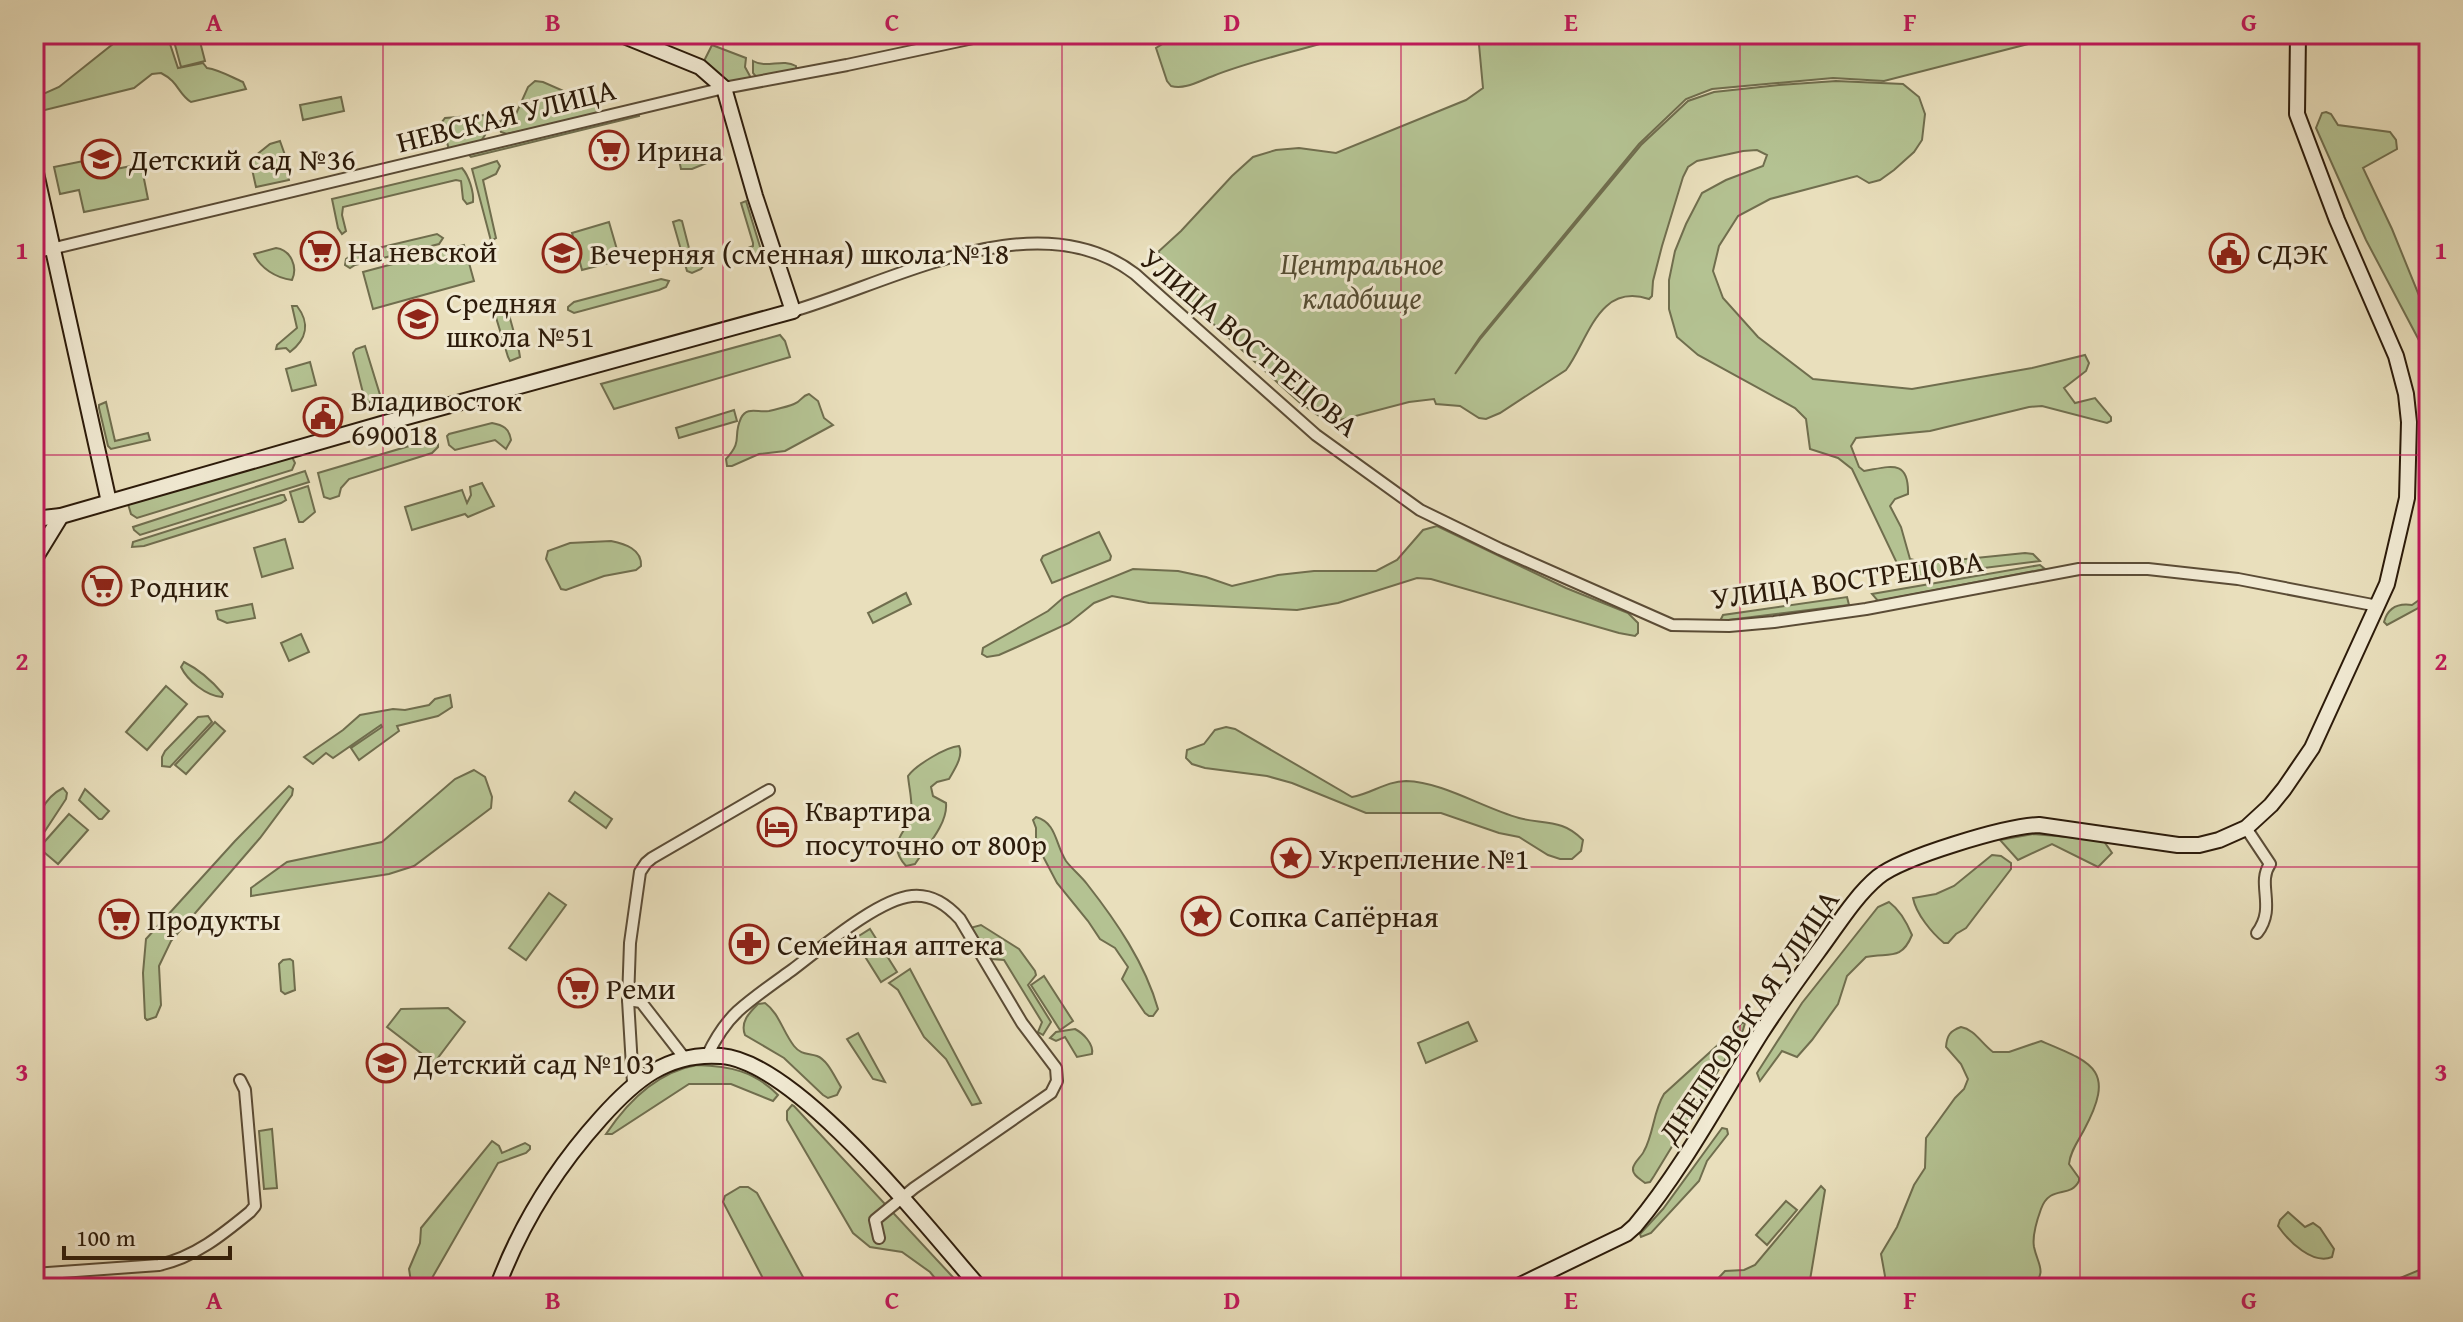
<svg xmlns="http://www.w3.org/2000/svg" width="2463" height="1322" font-family="'Gentium Book Plus',serif">
	<style>
		.green { fill: #b4c292; stroke: #706e4e; stroke-width: 2 }
		.lines { fill: none; stroke-linecap: round; stroke-linejoin: round }
		.street-casing { stroke: #5b4c36; stroke-width: 14 }
		.secondary-casing { stroke: #2c1b0a; stroke-width: 18 }
		.street { stroke: #f1ead3; stroke-width: 10 }
		.secondary { stroke: #f1ead3; stroke-width: 14 }
		.grid { fill: none; stroke: #c2185b; stroke-width: 2; stroke-opacity: 0.55 }
		.labels { text-anchor: middle; dominant-baseline: central; stroke-width: 6; stroke-linejoin: round; paint-order: stroke }
		.street-label { font-size: 30px; fill: #2c1b0a; stroke: #f1ead3 }
		.poi-label { font-size: 30px; fill: #2c1b0a; stroke: #f1ead3; text-anchor: start }
		.park-label { font-size: 30px; font-style: italic; fill: #554d33; stroke: #f1ead3 }
		.neatline { fill: none; stroke: #c2185b; stroke-width: 3 }
		.grid-label { font-size: 26px; text-anchor: middle; font-weight: bold; fill: #c2185b }
	</style>
	<rect width="100%" height="100%" fill="#e9dfbc"/>
	<filter id="stains"><feTurbulence type="fractalNoise" baseFrequency=".0025" numOctaves="4"/><feColorMatrix values="0 0 0 0 .2 0 0 0 0 .09 0 0 0 0 .02 0 0 0 .5 -.17"/></filter>
	<radialGradient id="worn" r=".72"><stop offset=".6" stop-color="#630" stop-opacity="0"/><stop offset="1" stop-color="#630" stop-opacity=".3"/></radialGradient>
	<!-- green -->
	<g class="green">
		<path d="M138 34H164L169 41 178 68 203 63 207 68C220 70 231 77 243 82L246 89 191 102C178 94 179 82 161 73L152 74 134 88 41 111 35 107 34 98 59 87 118 40Z"/>
		<path d="M172 34H198L205 61 181 67Z"/>
		<path d="M1163 34H1352C1306 50 1258 58 1213 76 1199 81 1185 90 1171 86L1167 81 1156 48 1164 43Z"/>
		<path d="M1478 34H2045L2032 43 1884 81 1833 78 1777 83 1712 89 1686 99 1639 144 1480 337 1455 374 1481 338 1641 145 1688 101 1714 92 1779 85 1836 81 1903 84 1919 97 1925 114 1922 140 1914 152 1894 170 1880 180 1869 183 1857 176 1770 199 1738 216 1719 246 1713 271 1723 298 1758 337 1813 379 1912 389 2032 368 2085 355 2089 363 2086 371 2064 388 2075 403 2095 398 2111 417V421L2107 423 2042 406 2029 407 1930 431 1856 438 1851 446 1859 467 1864 471C1889 467 1909 458 1908 494L1895 499 1890 506 1901 527 1910 559 1926 563 2025 553 2033 554 2040 561 1904 578 1852 469 1838 458 1810 449 1806 419 1795 408 1698 355 1677 337 1669 309V280L1675 251 1686 224 1702 193 1726 180 1763 166 1767 155 1757 150 1743 151 1697 161 1688 167 1683 177 1662 246 1653 281 1652 296 1649 299C1598 282 1588 341 1566 370L1500 413 1486 419 1479 418 1460 406 1436 404 1434 399 1409 402 1329 423 1299 402 1164 279 1175 269 1158 252 1181 231 1232 176 1253 157 1276 150 1299 148 1336 153 1466 100 1483 88Z"/>
		<path d="M712 45 746 58 745 67 751 78 748 82 726 85 702 65Z"/>
		<path d="M753 61C767 69 782 58 796 66V70L758 79 753 73Z"/>
		<path d="M535 81 543 82 598 106 600 108 595 115 507 134 501 132 498 122 516 114 528 87Z"/>
		<path d="M341 97 344 111 303 120 300 105Z"/>
		<path d="M638 109 639 116 471 157 467 153Z"/>
		<path d="M2326 112 2331 114 2338 125 2390 132 2396 140 2397 149 2363 168 2392 229 2429 320V364L2422 346 2366 240 2316 128 2322 113Z"/>
		<path d="M485 115 490 116 485 135 479 144 449 150 442 122 445 118Z"/>
		<path d="M280 141 286 158 289 180 256 187 250 160 270 144Z"/>
		<path d="M701 146H707L709 162 692 169H681L678 155 680 152Z"/>
		<path d="M113 155 116 169 141 164 148 199 84 212 79 190 60 194 54 167Z"/>
		<path d="M497 161 500 166 496 174 483 180 496 238 491 241 472 169Z"/>
		<path d="M462 168C469 176 474 192 473 202L467 204 463 199 461 181 456 180 343 207 342 215 346 231 342 234 338 228 332 199Z"/>
		<path d="M746 201 762 253 747 257 743 250 753 246V243L741 203Z"/>
		<path d="M679 220 682 221 691 256 695 262 703 261 704 265 701 269 692 273 687 271 673 222Z"/>
		<path d="M609 222 620 260 582 270 572 233Z"/>
		<path d="M437 234 443 238 439 244 355 265 350 268 345 265 346 259 353 254Z"/>
		<path d="M464 245 474 281 373 309 363 272Z"/>
		<path d="M276 248C291 250 298 267 292 280 276 278 260 268 254 254Z"/>
		<path d="M661 279 669 281 666 287 659 290 574 313 568 310V307L574 302Z"/>
		<path d="M502 299 505 300 519 351 520 357 510 361 508 357 495 314V305Z"/>
		<path d="M292 306H297C310 323 307 339 290 352L286 348 276 349 277 345 297 328Z"/>
		<path d="M780 335 785 341 790 357 614 409 601 384Z"/>
		<path d="M365 346 381 398 368 403 365 401 353 353 356 349Z"/>
		<path d="M310 362 316 385 292 391 286 369Z"/>
		<path d="M809 394 818 401 824 418 833 425 785 451 759 454 732 466H727L726 459C744 439 732 438 741 418 747 406 758 413 769 411 777 409 787 407 794 404 802 401 801 396 809 394Z"/>
		<path d="M106 402 115 441 148 433 150 440 111 449 108 446 99 408V405Z"/>
		<path d="M734 410 737 421 679 438 676 428Z"/>
		<path d="M492 423C503 425 509 428 511 440L506 449 495 440 455 450 449 445 447 436 449 434Z"/>
		<path d="M433 439 438 444V447L432 453 349 479 341 488 339 496 330 499 324 497 318 473Z"/>
		<path d="M292 457 295 463 292 470 137 518 131 514 128 504Z"/>
		<path d="M305 471 309 482 140 535 134 530 133 527Z"/>
		<path d="M482 483 494 506 468 517 465 514 412 530 405 507 462 490 467 503 471 495 470 487Z"/>
		<path d="M308 486 315 512 303 522H299L290 492Z"/>
		<path d="M281 495H284L286 500 281 503 144 546 132 547 133 542Z"/>
		<path d="M1437 526 1566 588 1628 613 1638 623V633L1635 636 1619 633 1431 579 1417 578 1338 603 1297 610 1149 603 1112 596 1094 603 1069 623 1017 647 999 655 987 657 982 654 983 648 1048 611 1064 597 1133 569 1178 571 1206 577 1232 586 1278 575 1314 571H1376L1397 560 1423 530Z"/>
		<path d="M1099 532 1111 556 1110 560 1052 583 1041 560 1043 556Z"/>
		<path d="M285 539 293 568 262 577 254 548Z"/>
		<path d="M611 541C625 544 642 549 641 566L636 570 604 576 566 590 561 589 546 559 548 551 570 543Z"/>
		<path d="M2040 565 2045 569 1878 601 1872 594Z"/>
		<path d="M906 593 911 604 873 623 868 613Z"/>
		<path d="M2429 593V601L2424 605 2387 625 2384 622C2388 607 2398 603 2412 605Z"/>
		<path d="M1847 597 1849 605 1720 621 1723 615Z"/>
		<path d="M252 604 255 618 227 623 218 619 216 611Z"/>
		<path d="M301 634 309 652 289 661 281 643Z"/>
		<path d="M184 662C198 669 213 682 223 694L222 697C206 696 187 680 181 667Z"/>
		<path d="M166 686 187 704 147 750 126 732Z"/>
		<path d="M450 695 452 707 438 716 397 726 399 731 359 760 351 748 382 727 381 725 333 758 326 753 313 764 304 757 343 730 360 715 393 709 405 710 429 705 435 699Z"/>
		<path d="M208 716 212 722 170 767 162 766V757L165 751 198 717Z"/>
		<path d="M215 722 225 731 186 774 175 765Z"/>
		<path d="M1226 727 1235 729 1352 797C1371 794 1386 781 1406 781 1443 782 1483 808 1519 818 1533 822 1548 821 1562 826 1571 829 1576 833 1583 840L1581 851 1572 859H1560L1548 855 1519 837 1499 833 1441 813H1366L1292 783 1267 776 1205 768 1192 764 1186 758 1187 750 1204 744 1215 730Z"/>
		<path d="M959 746C964 756 954 770 949 779L937 782 931 787 933 796 946 803C948 824 926 847 915 864L906 866C884 841 909 832 911 814 913 802 909 788 908 776 916 765 946 747 959 746Z"/>
		<path d="M474 770 485 777 492 797 491 808 414 866 389 874 251 896V888L287 862 382 842 455 779Z"/>
		<path d="M289 786 293 789 292 795 260 838 171 941 159 966 161 1005 156 1017 147 1020 145 1018 143 973 146 939 235 841Z"/>
		<path d="M63 788 67 793 66 799 43 834 34 841C34 821 43 798 63 788Z"/>
		<path d="M85 789 109 811 102 819H99L79 800Z"/>
		<path d="M575 792 612 819 606 828 569 801Z"/>
		<path d="M69 814 88 830 58 864 39 848Z"/>
		<path d="M1036 817C1057 823 1055 844 1066 861 1072 869 1081 876 1087 884 1116 921 1145 963 1158 1009L1153 1016H1149L1145 1013 1122 979 1128 967 1115 948 1100 939 1088 921 1057 883 1036 843V828L1033 820Z"/>
		<path d="M2033 834 2103 840 2112 853 2098 867 2052 844 2018 860 2000 840Z"/>
		<path d="M1992 855 2001 856 2011 863V869L1966 928 1956 934 1948 943H1944C1932 933 1916 914 1913 898L1936 894 1954 886Z"/>
		<path d="M549 893 566 905 526 960 509 948Z"/>
		<path d="M1889 902C1900 910 1907 923 1912 935 1901 962 1888 952 1866 957L1847 976 1838 1004 1812 1040 1797 1057 1782 1051 1760 1081 1757 1073 1802 1003 1878 907Z"/>
		<path d="M981 925 1019 949 1035 971 1036 975 1028 985 1051 1022 1043 1035 1038 1032 1042 1022 1004 960 991 959 970 928Z"/>
		<path d="M870 929 897 972 881 982 854 939Z"/>
		<path d="M290 959 293 961 295 990 285 994 281 991 279 964 283 960Z"/>
		<path d="M910 969 981 1103 972 1105 946 1059 924 1037 898 990 889 983Z"/>
		<path d="M1044 976 1073 1021 1060 1030 1031 985Z"/>
		<path d="M765 1003C779 1013 783 1032 794 1046 801 1055 808 1053 817 1056 828 1060 835 1078 841 1087L837 1095 828 1098 823 1095 784 1058 745 1035C740 1022 749 1013 758 1004Z"/>
		<path d="M448 1008 465 1022 434 1063 387 1027 401 1009Z"/>
		<path d="M1468 1022 1477 1041 1426 1063 1418 1043Z"/>
		<path d="M1742 1023H1745L1743 1030 1654 1176 1650 1182 1645 1183C1640 1179 1632 1175 1633 1168 1634 1162 1642 1156 1644 1151 1654 1133 1653 1112 1664 1094Z"/>
		<path d="M1961 1027C1974 1029 1982 1044 1993 1052H2009L2041 1041C2094 1063 2116 1070 2084 1130 2078 1141 2070 1152 2069 1164L2079 1178V1181C2070 1199 2050 1184 2041 1209 2037 1220 2032 1236 2034 1247 2038 1266 2048 1271 2031 1288H1883L1885 1276 1881 1254 1897 1227 1914 1185 1925 1168 1926 1138 1955 1098 1964 1089 1968 1079 1961 1064 1946 1047C1947 1035 1950 1031 1961 1027Z"/>
		<path d="M1075 1029C1083 1033 1094 1044 1092 1054L1077 1057 1065 1037 1056 1041 1050 1038 1056 1032Z"/>
		<path d="M858 1033 885 1082 873 1079 847 1039Z"/>
		<path d="M697 1065C730 1066 754 1071 778 1095L773 1101 731 1084H689L612 1134H606C628 1101 657 1072 697 1065Z"/>
		<path d="M792 1105 794 1106 963 1288H943L930 1272 902 1252 870 1247 853 1233 787 1120V1111Z"/>
		<path d="M1722 1128 1727 1129 1728 1134 1707 1161 1699 1181 1651 1233 1641 1237 1640 1234 1663 1209Z"/>
		<path d="M272 1129 277 1188 264 1189 259 1131Z"/>
		<path d="M492 1141 499 1146 502 1153 525 1143 530 1146V1149L526 1153 498 1163 428 1285 424 1288H412L409 1269 420 1243 421 1228Z"/>
		<path d="M1821 1186 1825 1190 1810 1280 1806 1287 1795 1288 1789 1283 1778 1288H1709L1725 1271 1744 1270 1755 1265Z"/>
		<path d="M740 1187H748L757 1193 809 1288H768L723 1202 725 1196Z"/>
		<path d="M1786 1201 1797 1210 1767 1245 1756 1235Z"/>
		<path d="M2288 1212 2305 1227 2313 1223 2320 1228 2334 1249 2332 1257C2313 1265 2289 1242 2278 1226L2280 1220Z"/>
		<path d="M2429 1266V1288H2378L2381 1286Z"/>
	</g>
	<g class="lines">
		<!-- street casing -->
		<g class="street-casing">
			<g id="street">
				<path d="M34 253 724 88 847 65 992 34"/>
				<path d="M793 311C893 282 1037 199 1135 274L1316 435 1420 510 1500 549 1672 625 1729 626 1774 622 1866 609 2079 569H2148L2238 579 2378 606"/>
				<path d="M2246 828 2270 864C2256 884 2277 907 2257 933"/>
				<path d="M628 1000 641 1002 686 1060"/>
				<path d="M707 1056C715 1039 724 1024 738 1011 755 996 774 983 792 970 820 949 878 899 912 896 932 894 947 905 960 919L1022 1023 1056 1068 1057 1081 1051 1093 914 1188 875 1220 879 1238"/>
				<path d="M633 1083 628 1000 630 943 640 872 646 863 652 858 769 790"/>
				<path d="M34 1274 159 1265C195 1257 222 1235 250 1212L255 1206 245 1090 240 1080"/>
			</g>
		</g>
		<!-- secondary casing -->
		<g class="secondary-casing">
			<g id="secondary">
				<path d="M34 164 109 502"/>
				<path d="M34 519 61 516 392 421 793 311 755 196 724 88 700 67 619 34"/>
				<path d="M34 560 61 516"/>
				<path d="M497 1288C521 1223 555 1169 601 1118 634 1081 667 1052 721 1056 798 1062 928 1229 980 1288"/>
				<path d="M1514 1288 1626 1234 1635 1226C1684 1167 1720 1098 1761 1033 1779 1005 1798 979 1817 953 1836 928 1854 897 1878 877 1903 857 2006 826 2039 825L2178 845H2199L2219 840 2246 828 2271 805 2284 789 2312 748 2387 584 2407 498 2409 422 2406 394 2396 356 2337 220 2297 114 2298 34"/>
			</g>
		</g>
		<!-- street -->
		<use href="#street" class="street"/>
		<!-- secondary -->
		<use href="#secondary" class="secondary"/>
	</g>
	<!-- grid -->
	<path class="grid" d="M383 34V1288M723 34V1288M1062 34V1288M1401 34V1288M1740 34V1288M2080 34V1288M34 455H2429M34 867H2429"/>
	<!-- icons -->
	<defs>
		<g id="supermarket-ring" transform="scale(2)"><circle r="9.5" fill="#f1ead3" stroke="#8f2418" stroke-width="1.5"/><path d="M-6-5.5h2.5l.6 2H6L4.5 2H-2.5L-4.4-4H-6ZM-1.5 3.2a1.3 1.3 0 1 0 .1 0ZM3 3.2a1.3 1.3 0 1 0 .1 0Z" fill="#8f2418"/></g>
		<g id="school-ring" transform="scale(2)"><circle r="9.5" fill="#f1ead3" stroke="#8f2418" stroke-width="1.5"/><path d="M0-5L7-2L0 1L-7-2ZM-4 1L0 2.5L4 1V4Q0 6-4 4Z" fill="#8f2418"/></g>
		<g id="civic-ring" transform="scale(2)"><circle r="9.5" fill="#f1ead3" stroke="#8f2418" stroke-width="1.5"/><path d="M-.6-6.5H3V-4.5H.6V-3L4-1V1h2V6H-6V1h2V-1L-.6-3ZM-1.2 2.5V6h2.4V2.5Z" fill="#8f2418"/></g>
		<g id="hotel-ring" transform="scale(2)"><circle r="9.5" fill="#f1ead3" stroke="#8f2418" stroke-width="1.5"/><path d="M-6-4.5h1.5V1H6V5H4.5V3h-9V5H-6ZM-4 0a1.8 1.8 0 1 1 3.6 0ZM.5 0V-2.5h3Q6-2.5 6 0Z" fill="#8f2418"/></g>
		<g id="sight-ring" transform="scale(2)"><circle r="9.5" fill="#f1ead3" stroke="#8f2418" stroke-width="1.5"/><path d="M0-6L1.8-2.2L6-1.7L2.9 1.2L3.7 5.4L0 3.3L-3.7 5.4L-2.9 1.2L-6-1.7L-1.8-2.2Z" fill="#8f2418"/></g>
		<g id="pharmacy-ring" transform="scale(2)"><circle r="9.5" fill="#f1ead3" stroke="#8f2418" stroke-width="1.5"/><path d="M-2-6h4v4h4v4h-4v4h-4v-4h-4v-4h4Z" fill="#8f2418"/></g>
	</defs>
	<g fill-rule="evenodd">
		<use href="#supermarket-ring" x="609" y="150"/>
		<use href="#school-ring" x="101" y="159"/>
		<use href="#supermarket-ring" x="320" y="251"/>
		<use href="#school-ring" x="562" y="253"/>
		<use href="#civic-ring" x="2229" y="253"/>
		<use href="#school-ring" x="418" y="319"/>
		<use href="#civic-ring" x="323" y="417"/>
		<use href="#supermarket-ring" x="102" y="586"/>
		<use href="#hotel-ring" x="777" y="827"/>
		<use href="#sight-ring" x="1291" y="858"/>
		<use href="#sight-ring" x="1201" y="916"/>
		<use href="#supermarket-ring" x="119" y="919"/>
		<use href="#pharmacy-ring" x="749" y="944"/>
		<use href="#supermarket-ring" x="578" y="988"/>
		<use href="#school-ring" x="386" y="1063"/>
	</g>
	<g class="labels">
		<!-- street labels -->
		<g class="street-label">
			<text transform="translate(506 115) rotate(-14)">НЕВСКАЯ УЛИЦА</text>
			<text transform="translate(1250 342) rotate(40)">УЛИЦА ВОСТРЕЦОВА</text>
			<text transform="translate(1847 579) rotate(-8)">УЛИЦА ВОСТРЕЦОВА</text>
			<text transform="translate(1748 1016) rotate(-56)">ДНЕПРОВСКАЯ УЛИЦА</text>
		</g>
		<!-- poi labels -->
		<g class="poi-label">
			<text x="637" y="150">Ирина</text>
			<text x="129" y="159">Детский сад №36</text>
			<text x="348" y="251">На невской</text>
			<text x="590" y="253">Вечерняя (сменная) школа №18</text>
			<text x="2257" y="253">СДЭК</text>
			<text x="446" y="302">Средняя<tspan x="446" dy="34">школа №51</tspan></text>
			<text x="351" y="400">Владивосток<tspan x="351" dy="34">690018</tspan></text>
			<text x="130" y="586">Родник</text>
			<text x="805" y="810">Квартира<tspan x="805" dy="34">посуточно от 800р</tspan></text>
			<text x="1319" y="858">Укрепление №1</text>
			<text x="1229" y="916">Сопка Сапёрная</text>
			<text x="147" y="919">Продукты</text>
			<text x="777" y="944">Семейная аптека</text>
			<text x="606" y="988">Реми</text>
			<text x="414" y="1063">Детский сад №103</text>
		</g>
		<!-- park labels -->
		<g class="park-label">
			<text x="1362" y="263">Центральное<tspan x="1362" dy="34">кладбище</tspan></text>
		</g>
	</g>
	<!-- margin -->
	<rect width="2463" height="1322" fill="none" stroke="#e9dfbc" stroke-width="88"/>
	<!-- scale -->
	<path d="M64 1246v12h166v-12" fill="none" stroke="#2c1b0a" stroke-width="4"/>
	<text x="76" y="1246" font-size="24" fill="#2c1b0a" stroke="#f1ead3" stroke-width="6" paint-order="stroke">100 m</text>
	<rect x="44" y="44" width="2375" height="1234" class="neatline"/>
	<g class="grid-label">
		<text x="214" y="31">A</text>
		<text x="553" y="31">B</text>
		<text x="892" y="31">C</text>
		<text x="1232" y="31">D</text>
		<text x="1571" y="31">E</text>
		<text x="1910" y="31">F</text>
		<text x="2249" y="31">G</text>
		<text x="22" y="259">1</text>
		<text x="2441" y="259">1</text>
		<text x="22" y="670">2</text>
		<text x="2441" y="670">2</text>
		<text x="22" y="1081">3</text>
		<text x="2441" y="1081">3</text>
		<text x="214" y="1309">A</text>
		<text x="553" y="1309">B</text>
		<text x="892" y="1309">C</text>
		<text x="1232" y="1309">D</text>
		<text x="1571" y="1309">E</text>
		<text x="1910" y="1309">F</text>
		<text x="2249" y="1309">G</text>
	</g>
	<rect width="100%" height="100%" filter="url(#stains)"/>
	<rect width="100%" height="100%" fill="url(#worn)"/>
</svg>
